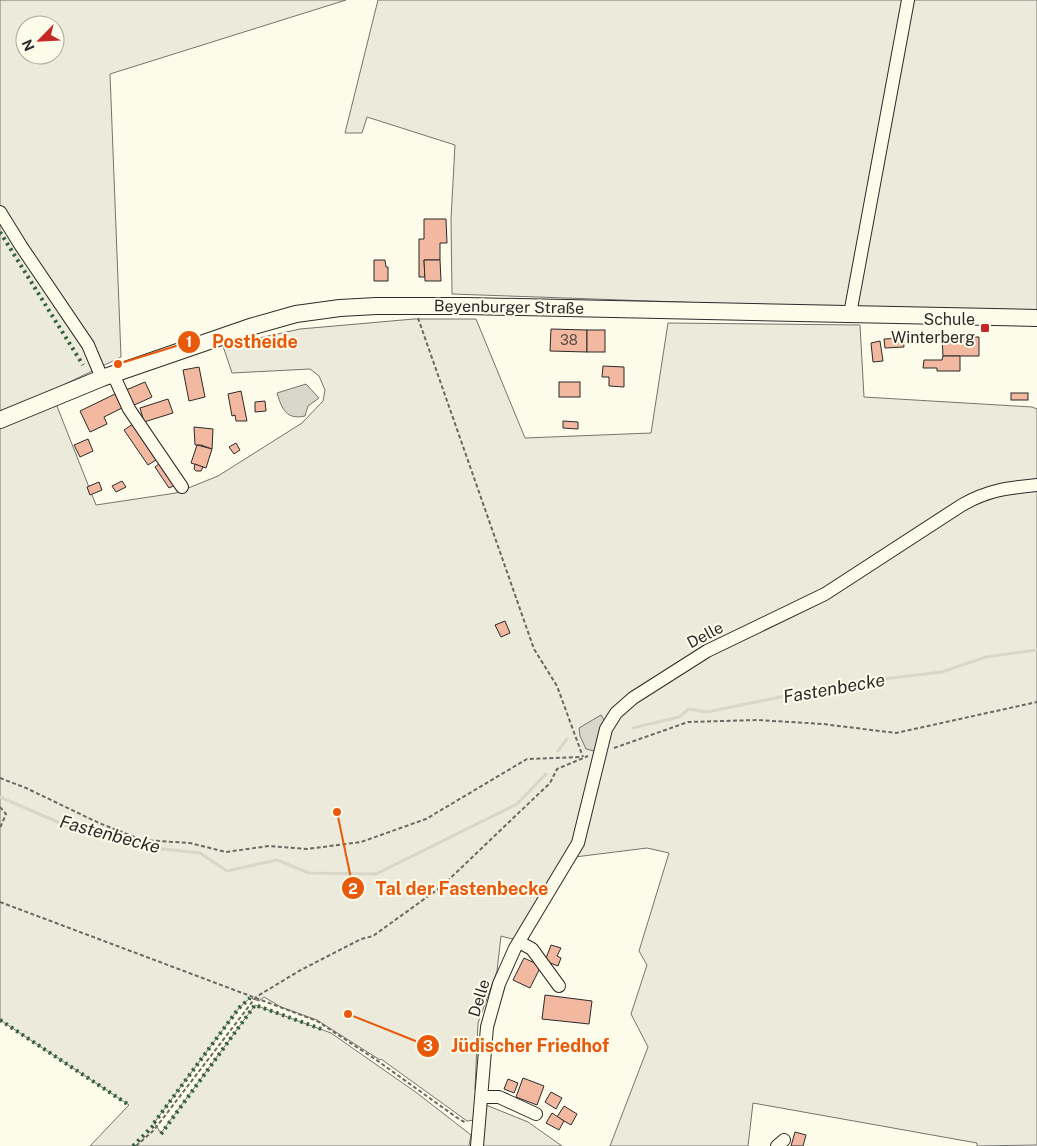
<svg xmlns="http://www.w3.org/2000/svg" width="1037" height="1146" font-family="'Public Sans',sans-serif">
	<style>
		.green { fill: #ecebdb; stroke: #74746e; fill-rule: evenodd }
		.water { fill: #d8d7c9; stroke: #74746e }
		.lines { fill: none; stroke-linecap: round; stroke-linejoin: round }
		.stream { stroke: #d8d7c9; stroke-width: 3 }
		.building { fill: #f2b8a0; stroke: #2b2b2b }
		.minor-casing { stroke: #2b2b2b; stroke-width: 14 }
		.major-casing { stroke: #2b2b2b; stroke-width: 18 }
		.path { stroke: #6a6964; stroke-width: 2; stroke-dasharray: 4 2.5; stroke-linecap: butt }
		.minor { stroke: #fdfbea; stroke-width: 12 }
		.major { stroke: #fdfbea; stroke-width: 16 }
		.hedge { stroke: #34623c; stroke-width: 4; stroke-dasharray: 2.5 4; stroke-linecap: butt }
		.poi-dot { fill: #c62828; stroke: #fdfbea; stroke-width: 2 }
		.labels { text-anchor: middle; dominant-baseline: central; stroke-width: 4; stroke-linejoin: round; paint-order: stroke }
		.number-label { font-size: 14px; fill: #5d4e48 }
		.street-label { font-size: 16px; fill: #2b2b2b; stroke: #fdfbea }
		.poi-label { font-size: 16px; fill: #2b2b2b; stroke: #fdfbea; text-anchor: end }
		.water-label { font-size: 18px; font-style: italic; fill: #2b2b2b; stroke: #fdfbea }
		.leader { fill: none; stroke: #e8590c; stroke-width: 2 }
		.callout-dot { fill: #e8590c; stroke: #fdfbea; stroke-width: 2 }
		.mark-label { font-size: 15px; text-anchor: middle; font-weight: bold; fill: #fff }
		.callout-label { font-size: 18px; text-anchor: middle; font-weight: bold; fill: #e8590c; stroke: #fdfbea; stroke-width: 4; stroke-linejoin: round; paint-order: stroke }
	</style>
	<rect width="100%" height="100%" fill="#fdfbea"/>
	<!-- green -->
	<g class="green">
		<path d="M0 0H346L110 74 121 357 51 391 96 505 176 493 218 476 302 423 323 401 325 390 319 376 310 369 232 373 223 346 300 329 414 319H476L525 438 651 433 668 323 860 325 864 397 1032 407 1037 409V1145L977 1146V1143L753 1103 748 1146H610L648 1047 631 1014 647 965 639 951 669 853 647 848 567 858 516 940 501 936 497 971 478 1023 475 1089 477 1095 475 1120 467 1121 381 1059 380 1060 317 1020 281 1007 264 997 259 1001 250 998 239 1008 154 1123 161 1133 255 1005 331 1033 417 1093 471 1135 469 1146H90L129 1105 0 1020ZM25 25H55V55H25Z"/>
		<path d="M378 0H904L848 308 452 294 451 219 455 145 367 117 362 133H345Z"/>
		<path d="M910 0H1037V312L854 310Z"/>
		<path d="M481 1103 528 1122 562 1146H475Z"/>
	</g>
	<!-- water -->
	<g class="water">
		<path d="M306 384 319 398 308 406 305 416C287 420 282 410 277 393Z"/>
		<path d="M601 715 606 723 594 751 586 749 580 736 579 728Z"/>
	</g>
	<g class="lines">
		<!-- stream -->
		<g class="stream">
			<path d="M633 728 679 717 689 709 707 712 849 683 942 672 986 657 1037 650"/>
			<path d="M558 751 567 739"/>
			<path d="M0 797 67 826 145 847 200 853 227 871 277 860 309 873 376 874 517 804 546 774"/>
		</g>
	</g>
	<!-- building -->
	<g class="building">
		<path d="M424 219H446L447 243H440V260H424L425 277H419V239H424Z"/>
		<path d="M374 260H385L386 267H388V281H374Z"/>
		<path d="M424 260H440L441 281H425Z"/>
		<path d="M551 329 587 330V352L550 351Z"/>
		<rect x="587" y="330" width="18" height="22"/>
		<path d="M942 337H979V356H943Z"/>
		<path d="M903 338 904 347 885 348 884 339Z"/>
		<path d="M880 341 883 361 873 362 871 343Z"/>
		<path d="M943 356H960V371H937V368H923L924 360H942Z"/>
		<path d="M603 366 624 367V387L609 386V377H602Z"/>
		<path d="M199 367 205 397 189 401 183 370Z"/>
		<path d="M145 382 152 397 132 406 126 390Z"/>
		<rect x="559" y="382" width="21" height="15"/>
		<path d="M241 391 247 421H236L235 415 232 416 228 394Z"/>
		<rect x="1011" y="393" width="17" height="7"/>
		<path d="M115 394 122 408 104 417 107 424 90 432 80 411Z"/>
		<path d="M168 399 173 413 144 422 140 408Z"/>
		<path d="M265 401 266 411 255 412V402Z"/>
		<path d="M563 421 578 422V429L563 428Z"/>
		<path d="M133 424 156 460 148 465 124 430Z"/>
		<path d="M194 427 213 429 212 449 201 445H195Z"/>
		<path d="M88 439 93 451 80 457 74 445Z"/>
		<path d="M236 443 240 450 234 454 229 447Z"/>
		<path d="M197 445 212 449 206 468 191 463Z"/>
		<path d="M160 463 175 485 169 488 155 467Z"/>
		<path d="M195 464 203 467 201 471H196L194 469Z"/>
		<path d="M122 481 126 487 116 492 112 486Z"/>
		<path d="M99 482 102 490 90 495 87 487Z"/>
		<path d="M505 621 510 633 501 637 495 625Z"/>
		<path d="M551 945 561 948 557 956 561 958 558 966 545 961Z"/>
		<path d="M524 958 541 966 530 988 513 980Z"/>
		<path d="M545 995 592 1001 589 1024 542 1019Z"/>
		<path d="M523 1078 544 1086 537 1105 516 1097Z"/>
		<path d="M508 1079 518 1083 514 1093 504 1089Z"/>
		<path d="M551 1092 562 1098 556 1109 545 1102Z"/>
		<path d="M564 1106 577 1114 571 1125 557 1117Z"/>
		<path d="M552 1113 564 1121 559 1130 546 1123Z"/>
		<path d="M795 1132 806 1135 803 1146H791Z"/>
	</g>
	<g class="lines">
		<!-- minor casing -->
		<g class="minor-casing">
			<g id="minor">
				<path d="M0 212 21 246 88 345 102 378"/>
				<path d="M850 314 908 0"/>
				<path d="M113 374 129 409 182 487"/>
				<path d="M519 942 532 949 559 986"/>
				<path d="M482 1097H499L536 1114"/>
				<path d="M477 1146 487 1027 499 984 515 948 578 843 606 729 616 713 633 698 707 651 825 594 962 505C988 490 1007 488 1037 485"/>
				<path d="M777 1146 784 1140"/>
			</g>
		</g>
		<!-- major casing -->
		<g class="major-casing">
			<path id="major" d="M0 420 102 378 250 327 296 314 340 308 376 306H467L1037 318"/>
		</g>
		<!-- path -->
		<g class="path">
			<path d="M418 318 534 649 557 686 583 757"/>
			<path d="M614 748 688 722 757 720 823 724 896 733 1037 702"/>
			<path d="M0 778 26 788 99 823 142 840 190 843 226 852 269 846 307 849 361 842 426 819 527 759 581 757"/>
			<path d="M0 807 6 814 0 828"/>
			<path d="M0 902 317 1021 375 1059 456 1117 466 1123"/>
			<path d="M136 1146 154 1130 256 997 299 971 361 939 373 936 441 887 550 783 557 769 588 756"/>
		</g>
		<!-- minor -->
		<use href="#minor" class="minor"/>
		<!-- major -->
		<use href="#major" class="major"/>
		<!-- hedge -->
		<g class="hedge">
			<path d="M0 232 83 365"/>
			<path d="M0 1020 129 1105"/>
			<path d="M154 1123 239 1008 250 998"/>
			<path d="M161 1134 255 1005 324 1030"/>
			<path d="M133 1146 155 1124"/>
		</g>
	</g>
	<!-- markers -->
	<rect class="poi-dot" x="980" y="323" width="10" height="10" rx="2.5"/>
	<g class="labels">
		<!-- number labels -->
		<g class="number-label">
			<text x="569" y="340">38</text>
		</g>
		<!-- street labels -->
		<g class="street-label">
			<text transform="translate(509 307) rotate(1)">Beyenburger Straße</text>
			<text transform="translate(705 635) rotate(-28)">Delle</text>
			<text transform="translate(479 998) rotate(-73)">Delle</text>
		</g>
		<!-- poi labels -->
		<g class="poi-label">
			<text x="975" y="319">Schule<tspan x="975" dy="18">Winterberg</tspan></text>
		</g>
		<!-- water labels -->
		<g class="water-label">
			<text transform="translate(834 688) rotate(-10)">Fastenbecke</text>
			<text transform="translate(110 834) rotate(15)">Fastenbecke</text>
		</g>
	</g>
	<!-- callouts -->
	<path class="leader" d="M118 364L189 342M337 812L353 888M348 1014L428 1046"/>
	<g class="callout-dot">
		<circle cx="118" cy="364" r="5"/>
		<circle cx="337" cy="812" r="5"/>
		<circle cx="348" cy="1014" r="5"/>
		<circle cx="189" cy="342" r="12"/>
		<circle cx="353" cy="888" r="12"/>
		<circle cx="428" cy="1046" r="12"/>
	</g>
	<g class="mark-label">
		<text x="189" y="347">1</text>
		<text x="353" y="894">2</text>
		<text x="428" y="1051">3</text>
	</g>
	<g class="callout-label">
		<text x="255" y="348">Postheide</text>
		<text x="462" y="895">Tal der Fastenbecke</text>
		<text x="530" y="1052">Jüdischer Friedhof</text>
	</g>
	<!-- north arrow -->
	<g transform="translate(40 40) rotate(246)"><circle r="24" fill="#fdfbea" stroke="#a9a89e"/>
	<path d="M0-4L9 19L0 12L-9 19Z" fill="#c62828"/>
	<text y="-8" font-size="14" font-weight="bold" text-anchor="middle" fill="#2b2b2b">N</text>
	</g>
</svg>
